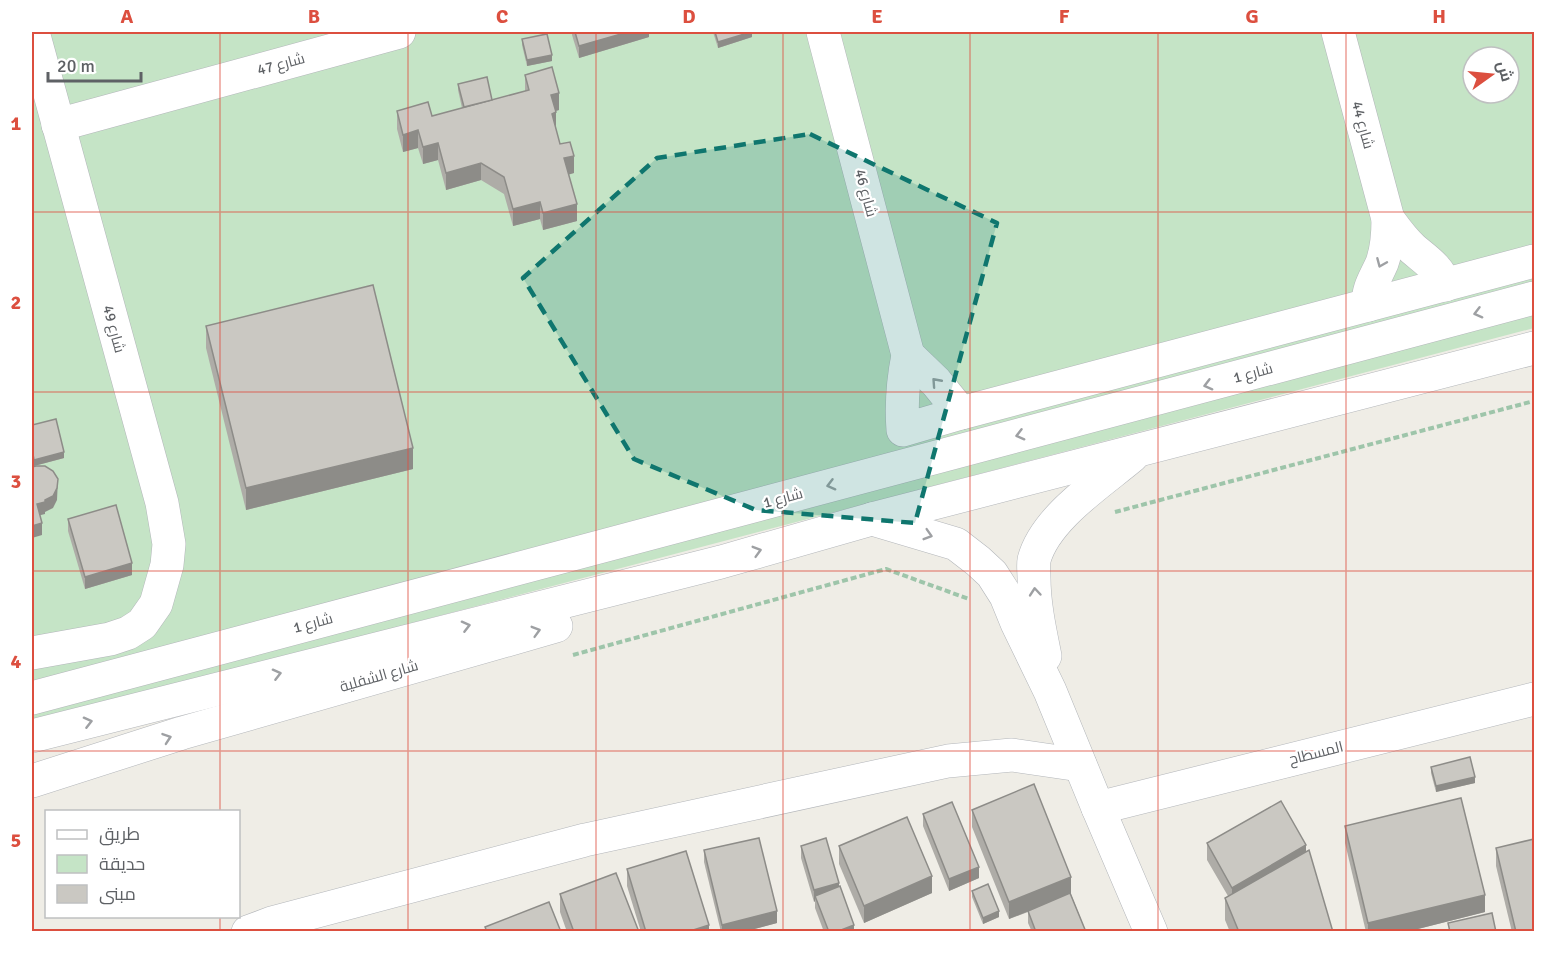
<svg xmlns="http://www.w3.org/2000/svg" width="1566" height="963" font-family="Signika,Cairo,sans-serif">
	<style>
		.green { fill: #c5e4c6; fill-rule: evenodd }
		.lines { fill: none; stroke-linecap: round; stroke-linejoin: round }
		.minor-casing { stroke: #b3b6ba; stroke-width: 34 }
		.path { stroke: #9ec5aa; stroke-width: 4; stroke-dasharray: 6 3; stroke-linecap: butt }
		.minor { stroke: #fff; stroke-width: 33 }
		.wall { fill: #aeaca7 }
		.shaded-wall { fill: #8d8c88 }
		.building { fill: #cac8c2; stroke: #8d8c88; stroke-width: 1.5 }
		.oneway { stroke: #9ea0a3 }
		.marked { fill: #0f766e; fill-opacity: 0.2; stroke: #0f766e; stroke-width: 4.5; stroke-dasharray: 12 8; stroke-linejoin: round }
		.grid { fill: none; stroke: #dc4f3f; stroke-width: 1.5; stroke-opacity: 0.55 }
		.labels { text-anchor: middle; dominant-baseline: central; stroke-width: 4.5; stroke-linejoin: round; paint-order: stroke }
		.street-label { font-size: 15px; fill: #5e6165; stroke: #fff }
		.neatline { fill: none; stroke: #dc4f3f; stroke-width: 2 }
		.grid-label { font-size: 20px; text-anchor: middle; font-weight: bold; fill: #dc4f3f }
	</style>
	<rect width="100%" height="100%" fill="#efede6"/>
	<!-- green -->
	<path class="green" d="M32 32H1534V328L32 723ZM1473 57H1509V93H1473Z"/>
	<g class="lines">
		<!-- minor casing -->
		<g class="minor-casing">
			<g id="minor">
				<path d="M823 32 908 355C903 380 901 404 903 430L961 413 1534 261"/>
				<path d="M1338 32 1388 219C1388 235 1387 249 1382 263 1375 279 1368 287 1368 305"/>
				<path d="M58 125 399 32"/>
				<path d="M1388 219C1396 230 1403 240 1413 249 1427 261 1438 267 1445 285"/>
				<path d="M908 355 936 382 961 413"/>
				<path d="M872 519 956 544 978 561 992 574 1006 596 1017 623 1050 691 1098 808 1151 932"/>
				<path d="M32 653 110 639 128 633 142 624 156 604 167 565 169 544 162 503 33 32"/>
				<path d="M1045 656C1040 631 1034 604 1034 578 1034 572 1033 565 1034 560 1045 518 1100 483 1132 456"/>
				<path d="M32 698 1534 298"/>
				<path d="M32 736 721 562 872 519 1534 348"/>
				<path d="M32 781 182 733 556 626"/>
				<path d="M1098 808 1534 699"/>
				<path d="M248 932 272 923 585 840 948 761 1012 755 1080 765"/>
			</g>
		</g>
		<!-- path -->
		<g class="path">
			<path d="M1115 512 1534 401"/>
			<path d="M573 655 886 569 969 599"/>
		</g>
		<!-- minor -->
		<use href="#minor" class="minor"/>
	</g>
	<!-- wall -->
	<g class="wall">
		<path d="M572 32H649V37L579 58 572 35Z"/>
		<path d="M713 32H752V37L718 48Z"/>
		<path d="M522 39 552 61 527 66 522 45Z"/>
		<path d="M525 75 559 110 556 111V129L560 144 574 173 568 174 577 221 543 230 540 219 513 226 504 194 481 180 446 190 438 160 423 164 418 148 403 152 397 129V111L432 116 462 108 458 90V84L492 100 525 91Z"/>
		<path d="M206 326 413 469 246 510 206 348Z"/>
		<path d="M32 425 64 458 34 466 32 454Z"/>
		<path d="M68 519 132 575 85 589 68 531Z"/>
		<path d="M1431 767 1475 783 1436 792 1431 773Z"/>
		<path d="M972 810 1071 894 1086 932H1032L1028 923V912L1009 919 972 827Z"/>
		<path d="M923 814 979 878 949 891 923 826Z"/>
		<path d="M1345 826 1485 912 1406 932H1366L1345 843Z"/>
		<path d="M1207 843 1306 851 1333 932H1230L1225 920V898L1228 896 1207 860Z"/>
		<path d="M801 846 839 887 854 932H824L815 908V901L814 902 801 858Z"/>
		<path d="M839 846 932 893 864 923 839 864Z"/>
		<path d="M1496 848 1534 932H1512L1496 866Z"/>
		<path d="M704 850 777 923 743 932H721L704 862Z"/>
		<path d="M627 869 709 932H641L627 886Z"/>
		<path d="M972 891 999 917 983 924 972 897Z"/>
		<path d="M560 894 639 932H567L560 912Z"/>
	</g>
	<!-- shaded-wall -->
	<g class="shaded-wall">
		<path d="M628 32H649V37L579 58V46Z"/>
		<path d="M752 32V37L718 48V42Z"/>
		<path d="M552 55V61L527 66V60Z"/>
		<path d="M559 93V110L551 112V95Z"/>
		<path d="M556 112V129L552 114Z"/>
		<path d="M418 130V148L403 152V135Z"/>
		<path d="M438 143V160L423 164V147Z"/>
		<path d="M574 156V173L564 176V158Z"/>
		<path d="M481 163V180L446 190V173Z"/>
		<path d="M540 202V219L513 226V209Z"/>
		<path d="M577 204V221L543 230V213Z"/>
		<path d="M413 448V469L246 510V488Z"/>
		<path d="M64 452V458L34 466V460Z"/>
		<path d="M58 479 57 500 53 508 45 512V514L37 516V504Z"/>
		<path d="M42 523V535L32 538V526Z"/>
		<path d="M132 563V575L85 589V577Z"/>
		<path d="M1475 777V783L1436 792V786Z"/>
		<path d="M1306 845V862L1232 905V888Z"/>
		<path d="M979 867V878L949 891V879Z"/>
		<path d="M932 876V893L864 923V906Z"/>
		<path d="M1071 877V894L1009 919V902Z"/>
		<path d="M839 883V895L815 896V901L814 902V890Z"/>
		<path d="M1485 895V912L1406 932H1368V923Z"/>
		<path d="M777 911V923L743 932H722V925Z"/>
		<path d="M999 911V917L983 924V918Z"/>
		<path d="M709 925V932H687Z"/>
		<path d="M854 925V932H836Z"/>
	</g>
	<!-- building -->
	<g class="building">
		<path d="M575 32H628L579 46Z"/>
		<path d="M715 32H751L718 42Z"/>
		<path d="M547 34 552 55 527 60 522 39Z"/>
		<path d="M552 67 559 93 551 95 556 112 552 114 560 144 570 142 574 156 564 158 577 204 543 213 540 202 513 209 504 177 481 163 446 173 438 143 423 147 418 130 403 135 397 111 428 102 432 116 529 90 525 75Z"/>
		<path d="M487 77 492 100 464 107 458 84Z"/>
		<path d="M373 285 413 448 246 488 206 326Z"/>
		<path d="M56 419 64 452 34 460 32 448V425Z"/>
		<path d="M36 466H45L53 471 58 479 57 488 53 496 45 500V502L37 504 42 523 32 526V467Z"/>
		<path d="M116 505 132 563 85 577 68 519Z"/>
		<path d="M1470 757 1475 777 1436 786 1431 767Z"/>
		<path d="M1034 784 1071 877 1009 902 972 810Z"/>
		<path d="M1461 798 1485 895 1368 923 1345 826Z"/>
		<path d="M1281 801 1306 845 1232 888 1207 843Z"/>
		<path d="M952 802 979 867 949 879 923 814Z"/>
		<path d="M907 817 932 876 864 906 839 846Z"/>
		<path d="M759 838 777 911 722 925 704 850Z"/>
		<path d="M826 838 839 883 814 890 801 846Z"/>
		<path d="M1534 839V932H1516L1496 848Z"/>
		<path d="M1309 850 1333 932H1239L1225 898Z"/>
		<path d="M686 851 709 925 687 932H646L627 869Z"/>
		<path d="M616 873 639 932H574L560 894Z"/>
		<path d="M988 884 999 911 983 918 972 891Z"/>
		<path d="M840 886 854 925 836 932H829L815 896Z"/>
		<path d="M1070 893 1086 932H1036L1028 911Z"/>
		<path d="M549 902 561 932H487L485 927Z"/>
		<path d="M1492 913 1496 932H1450L1448 923Z"/>
	</g>
	<!-- one-way arrows -->
	<defs><path id="oneway-chevron" d="M-2-3.5L2.5 0L-2 3.5" fill="none" stroke-width="1.6" stroke-linecap="round" stroke-linejoin="round" transform="scale(1.5)"/></defs>
	<g class="oneway">
		<use href="#oneway-chevron" transform="translate(1381 263) rotate(113)"/>
		<use href="#oneway-chevron" transform="translate(1478 313) rotate(165)"/>
		<use href="#oneway-chevron" transform="translate(936 382) rotate(-132)"/>
		<use href="#oneway-chevron" transform="translate(1208 385) rotate(165)"/>
		<use href="#oneway-chevron" transform="translate(1020 435) rotate(165)"/>
		<use href="#oneway-chevron" transform="translate(831 485) rotate(165)"/>
		<use href="#oneway-chevron" transform="translate(928 535) rotate(17)"/>
		<use href="#oneway-chevron" transform="translate(757 551) rotate(-16)"/>
		<use href="#oneway-chevron" transform="translate(1035 592) rotate(-95)"/>
		<use href="#oneway-chevron" transform="translate(466 626) rotate(-14)"/>
		<use href="#oneway-chevron" transform="translate(536 631) rotate(-16)"/>
		<use href="#oneway-chevron" transform="translate(277 674) rotate(-14)"/>
		<use href="#oneway-chevron" transform="translate(88 722) rotate(-14)"/>
		<use href="#oneway-chevron" transform="translate(167 738) rotate(-19)"/>
	</g>
	<!-- marked area -->
	<path class="marked" d="M810 134 997 223 915 523 756 510 634 459 523 278 657 158Z"/>
	<!-- grid -->
	<path class="grid" d="M220 32V812M408 32V932M596 32V932M783 32V932M970 32V932M1158 32V932M1346 32V932M32 212H1534M32 392H1534M32 571H1534M32 751H1534M220 916V932"/>
	<g class="labels">
		<!-- street labels -->
		<g class="street-label">
			<text transform="translate(281 64) rotate(-15)">شارع 47</text>
			<text transform="translate(1363 125) rotate(75)">شارع 44</text>
			<text transform="translate(866 193) rotate(75)">شارع 46</text>
			<text transform="translate(114 329) rotate(75)">شارع 49</text>
			<text transform="translate(1253 373) rotate(-15)">شارع 1</text>
			<text transform="translate(783 498) rotate(-15)">شارع 1</text>
			<text transform="translate(313 623) rotate(-15)">شارع 1</text>
			<text transform="translate(379 676) rotate(-16)">شارع الشفلية</text>
			<text transform="translate(1316 753) rotate(-14)">المسطاح</text>
		</g>
	</g>
	<!-- border -->
	<rect width="1566" height="963" fill="none" stroke="#ffffff" stroke-width="66"/>
	<!-- legend -->
	<rect x="45" y="810" width="195" height="108" fill="#ffffff" stroke="#bfc0c1" stroke-width="1.5"/>
	<rect x="57" y="830" width="30" height="9" fill="#ffffff" stroke="#bfc0c1" stroke-width="1.5"/>
	<text x="99" y="840" font-size="18" fill="#5e6165">طريق</text>
	<rect x="57" y="855" width="30" height="18" fill="#c5e4c6" stroke="#bfc0c1" stroke-width="1.5"/>
	<text x="99" y="870" font-size="18" fill="#5e6165">حديقة</text>
	<rect x="57" y="885" width="30" height="18" fill="#cac8c2" stroke="#bfc0c1" stroke-width="1.5"/>
	<text x="99" y="900" font-size="18" fill="#5e6165">مبنى</text>
	<!-- north arrow -->
	<g transform="translate(1491 75) rotate(75)"><circle r="28" fill="#ffffff" stroke="#bfc0c1" stroke-width="1.5"/>
	<path d="M0-4.5L10 22L0 15L-10 22Z" fill="#dc4f3f"/>
	<text y="-9" font-size="16" font-weight="bold" text-anchor="middle" fill="#5e6165">ش</text>
	</g>
	<!-- scale -->
	<path d="M48 72v9h93v-9" fill="none" stroke="#5e6165" stroke-width="3"/>
	<text x="57" y="72" font-size="18" fill="#5e6165" stroke="#ffffff" stroke-width="4.5" paint-order="stroke">20 m</text>
	<rect x="33" y="33" width="1500" height="897" class="neatline"/>
	<g class="grid-label">
		<text x="127" y="23">A</text>
		<text x="314" y="23">B</text>
		<text x="502" y="23">C</text>
		<text x="689" y="23">D</text>
		<text x="877" y="23">E</text>
		<text x="1064" y="23">F</text>
		<text x="1252" y="23">G</text>
		<text x="1439" y="23">H</text>
		<text x="16" y="130">1</text>
		<text x="16" y="309">2</text>
		<text x="16" y="488">3</text>
		<text x="16" y="668">4</text>
		<text x="16" y="847">5</text>
	</g>
</svg>
